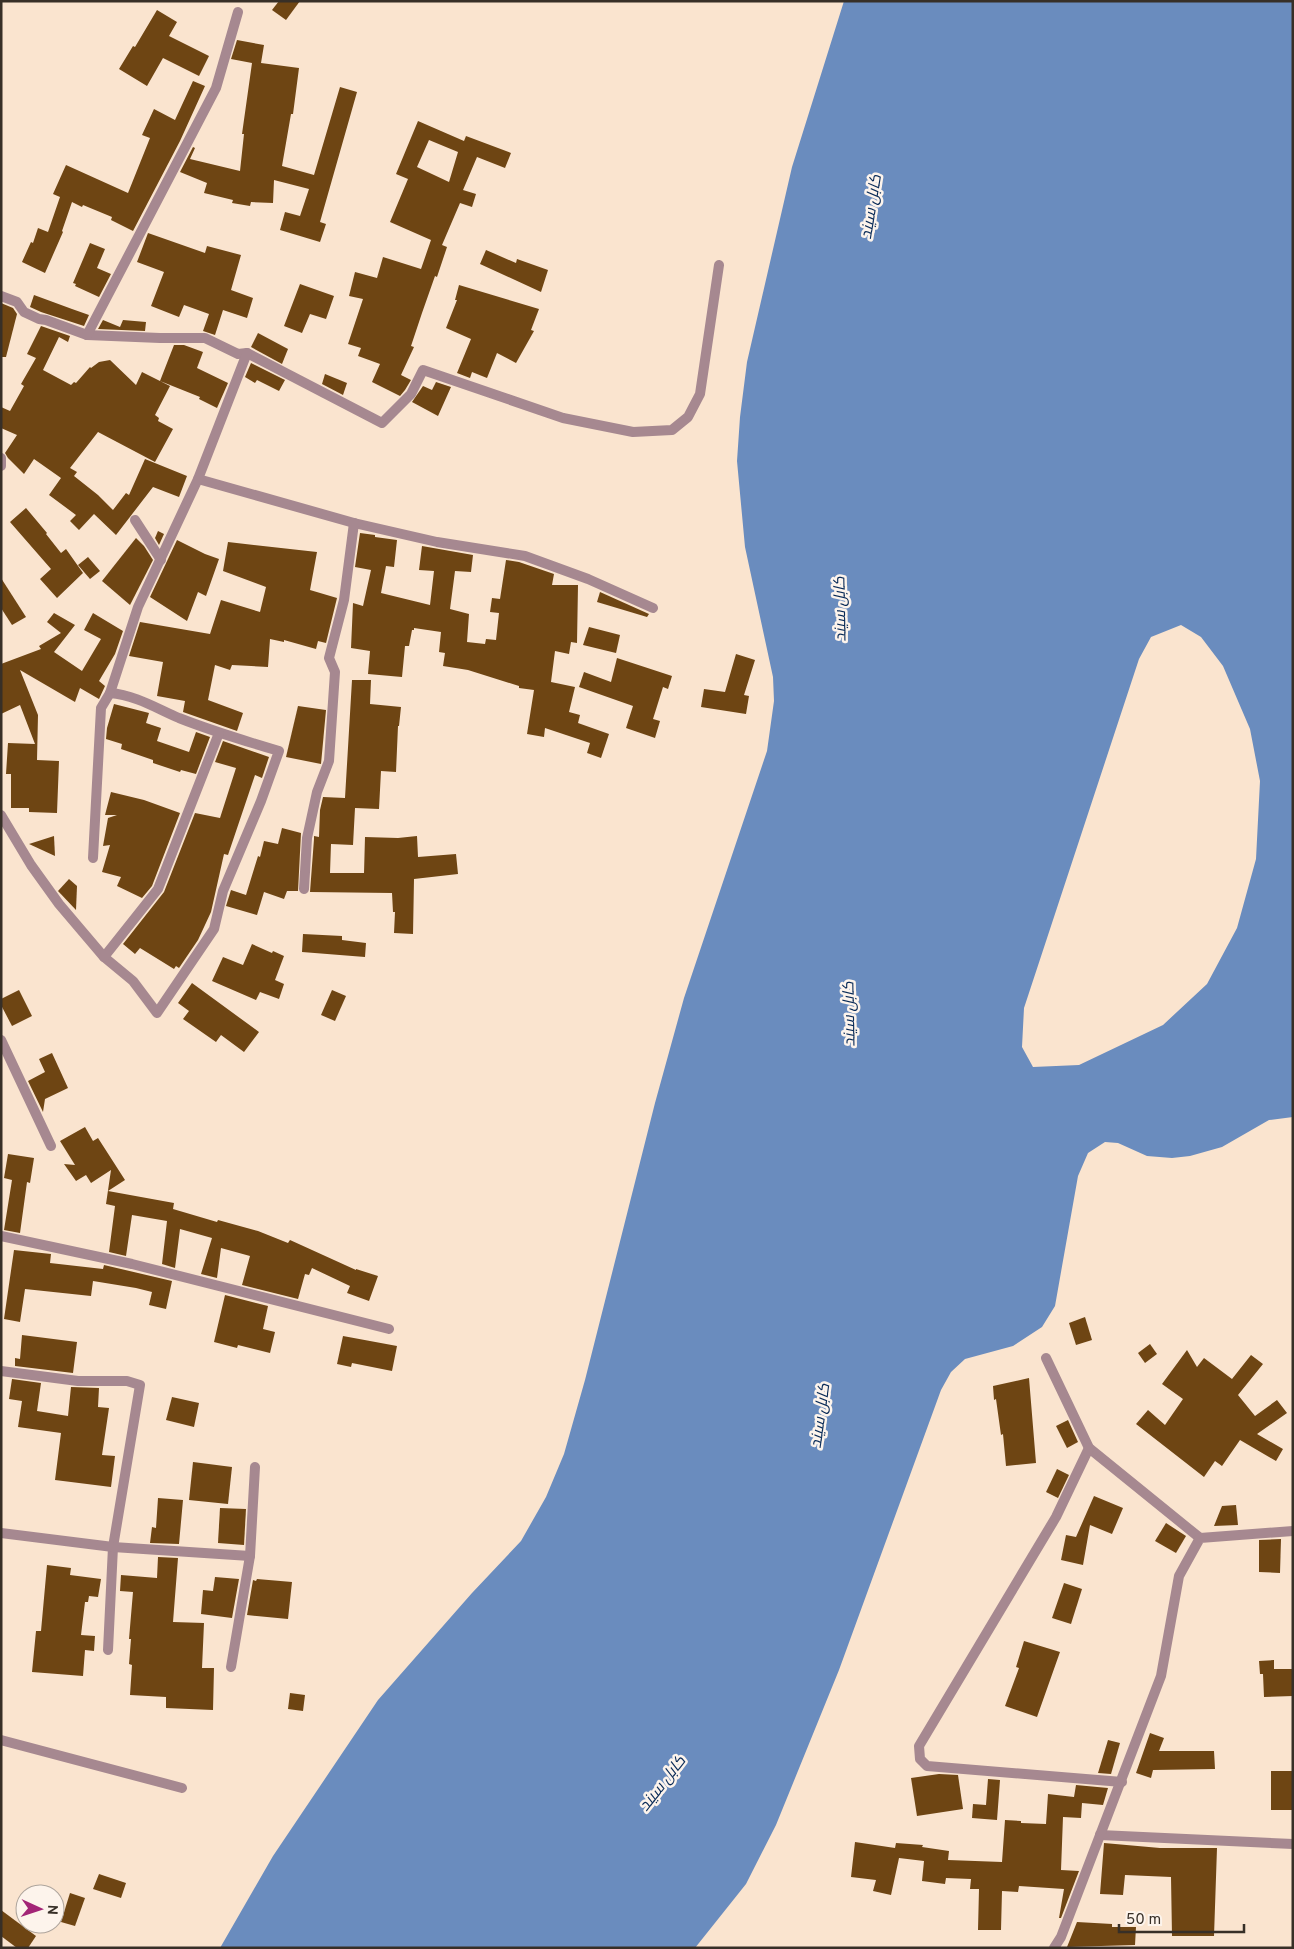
<svg xmlns="http://www.w3.org/2000/svg" width="1294" height="1949" font-family="Overpass,Cairo,sans-serif">
	<style>
		.water { fill: #6a8cbe; fill-rule: evenodd }
		.building { fill: #6e4513; fill-rule: evenodd }
		.lines { fill: none; stroke-linecap: round; stroke-linejoin: round }
		.minor { stroke: #a68890; stroke-width: 10 }
		.labels { text-anchor: middle; dominant-baseline: central; stroke-width: 5; stroke-linejoin: round; paint-order: stroke }
		.water-label { font-size: 16px; font-style: italic; fill: #082a57; stroke: #fdf4ec }
	</style>
	<rect width="100%" height="100%" fill="#fae4cf"/>
	<!-- water -->
	<path class="water" d="M844 1H1293V1117L1269 1120 1222 1147 1190 1156 1172 1158 1147 1156 1118 1143 1105 1142 1088 1153 1078 1176 1055 1306 1042 1327 1013 1346 965 1359 951 1372 941 1390 839 1670 776 1825 746 1884 695 1948H220L273 1856 378 1700 472 1593 521 1541 546 1497 564 1454 585 1380 655 1103 684 998 767 751 774 701 773 677 745 547 737 461 740 417 747 362 792 167ZM1181 625 1201 637 1223 666 1250 729 1260 781 1256 859 1237 928 1207 984 1163 1025 1079 1065 1033 1067 1022 1047 1024 1008 1139 659 1151 637Z"/>
	<!-- building -->
	<g class="building">
		<path d="M279 1H300L286 20 272 10Z"/>
		<path d="M157 10 177 22 169 36 209 56 199 76 163 58 147 86 119 69 133 46 135 47Z"/>
		<path d="M237 40 264 45 261 63 299 68 293 114H291L282 166 314 175 340 87 357 92 320 222 326 224 320 242 280 230 285 212 300 216 309 189 274 180 273 203 251 202 250 206 232 203 233 200 204 193 207 183 180 172 193 147 195 148 190 159 240 171 244 134H242L252 63 231 59Z"/>
		<path d="M193 81 205 86 180 141 133 231 111 220 112 217 83 205 82 207 72 202 62 231 63 232 45 273 22 262 31 242 33 243 38 228 48 232 60 197 53 194 66 165 128 193 150 138 142 135 154 109 175 120Z"/>
		<path d="M418 121 464 141 466 136 511 153 505 168 477 157 463 190 476 194 472 207 460 203 442 245 447 247 437 277 435 276 422 313 411 346 414 347 401 375 411 380 405 390 400 396 372 382 380 364 358 356 361 348 348 344 363 299 349 296 355 272 377 278 383 257 421 269 431 240 390 222 408 179 396 174ZM429 140 458 152 449 182 417 167Z"/>
		<path d="M148 233 205 253 207 246 241 255 231 290 253 298 247 318 223 310 215 335 203 331 209 314 184 305 179 317 151 306 164 272 137 262Z"/>
		<path d="M90 243 105 249 97 268 111 274 99 297 75 286 76 284 73 283Z"/>
		<path d="M486 250 516 263 517 259 548 270 541 292 480 264Z"/>
		<path d="M300 284 334 296 326 319 310 314 302 333 284 326Z"/>
		<path d="M459 285 539 309 531 330 534 331 516 363 497 353 487 378 472 372 470 378 457 373 471 339 446 328 457 300H455Z"/>
		<path d="M34 295 72 309 89 315 84 326 41 312 30 307Z"/>
		<path d="M1 303 13 308 17 314 6 357H1Z"/>
		<path d="M103 320 120 327 123 320 146 322 145 331 98 329Z"/>
		<path d="M41 326 70 336 68 342 59 337 43 370 71 385 74 382 76 383 90 367 91 368 99 362 110 360 136 385 142 372 160 381 174 345H184L203 352 197 368 228 383 217 408 199 399 200 397 160 381 170 386 155 415 159 418 158 421 173 429 155 462 98 432 70 468 77 472 74 476 98 495 113 510 126 493 129 495 145 459 187 476 179 497 153 487 116 535 94 514 79 530 70 521 76 515 49 495 61 478 34 459 24 474 8 458 5 453 17 435 1 428V407L10 411 24 386 21 384 36 358 27 354Z"/>
		<path d="M258 333 288 349 282 364 251 347Z"/>
		<path d="M251 363 285 380 279 391 257 380 255 383 245 377Z"/>
		<path d="M325 374 347 383 343 395 322 384Z"/>
		<path d="M436 382 451 387 438 416 412 402 423 386 432 390Z"/>
		<path d="M26 508 47 533 46 534 61 553 66 549 83 573 57 598 40 579 51 569 10 522Z"/>
		<path d="M158 531 164 534 159 545 155 538Z"/>
		<path d="M360 533 375 535V537L397 540 394 567 386 566 381 593 430 605 434 571 419 570 422 546 473 555 471 572 455 571 450 609 469 614 467 642 485 644 486 639 496 640 499 613 490 612 492 598 500 599 506 560 519 562 554 574 552 585H578L577 643 571 642 569 654 555 651 551 682 575 687 569 712 580 715 578 723 609 734 601 758 587 753 590 743 545 728 544 737 527 734 534 690 519 688V686L468 670 443 666 445 653 439 652 441 632 414 628V630H412L409 646H405L402 677 368 674 370 651 351 648 353 603 363 606 371 570 355 567Z"/>
		<path d="M136 538 144 546 153 560 130 605 102 581Z"/>
		<path d="M177 540 205 554 219 559 206 596 198 592 187 621 150 597Z"/>
		<path d="M228 542 317 552 310 590 337 598 326 643 318 641 316 649 284 640V642L270 639 268 667 232 665 230 670 215 665 208 700 243 713 237 731 183 712 185 701 157 696 163 662 129 656 140 622 210 634 221 600 260 612 266 587 223 571Z"/>
		<path d="M88 557 100 571 90 579 78 565Z"/>
		<path d="M1 578 26 617 12 625 1 608Z"/>
		<path d="M600 592 649 614 647 617 597 602Z"/>
		<path d="M54 613 75 625 54 652 82 671 101 639 84 630 93 613 123 631 115 654 99 681 105 686 99 699 80 688 75 702 20 670 38 715 37 760 59 761 57 813 29 812V808H11V774H6L8 743 35 744 20 705 1 714V664L41 649 39 646 61 633 47 622Z"/>
		<path d="M589 627 620 635 616 653 583 645Z"/>
		<path d="M736 654 755 660 744 695 749 696 746 714 701 707 704 689 725 692Z"/>
		<path d="M617 658 672 676 668 689 663 687 653 719 660 721 655 738 626 728 633 706 579 687 584 672 611 682Z"/>
		<path d="M352 680H371L370 704 401 707 399 726H398L396 772 381 771 379 809 355 808 353 845 331 844 330 873H364L365 837 398 838 417 836 418 857 456 854 458 874 414 879 413 934 394 933 395 912H393L392 893 310 892 314 839V836L319 837 320 810 323 797 345 798Z"/>
		<path d="M114 704 149 713 146 723 161 728 157 741 189 752 196 732 210 737 196 774 181 770 180 772 153 763V760L121 749 122 744 106 739 107 728Z"/>
		<path d="M298 706 326 710 321 764 286 757Z"/>
		<path d="M223 741 269 757 262 778 255 775 228 855 224 854 211 912 198 940 179 968 176 966 174 969 140 948 135 954 123 944 164 892 195 813 220 818 236 768 215 762Z"/>
		<path d="M111 792 144 800 180 813 152 886 142 898 117 886 121 877 102 872 110 845 103 846 108 818 117 815H105Z"/>
		<path d="M282 828 301 833 298 891H287L284 899 264 892 257 915 226 906 231 890 246 895 258 856 260 857 264 841 278 844Z"/>
		<path d="M54 836 55 856 29 844Z"/>
		<path d="M69 879 77 886 76 910 58 891Z"/>
		<path d="M303 934 342 936V940L366 943 365 957 302 952Z"/>
		<path d="M252 944 272 953 273 951 284 956 275 980 284 984 279 999 260 992 256 1000 212 981 223 957 243 965Z"/>
		<path d="M192 983 259 1032 244 1052 221 1035 216 1042 183 1019 189 1011 178 1003Z"/>
		<path d="M19 990 32 1016 12 1026 1 1005V999Z"/>
		<path d="M332 990 346 996 335 1021 321 1015Z"/>
		<path d="M52 1053 68 1088 45 1099 43 1112 28 1081 45 1072 39 1059Z"/>
		<path d="M85 1127 93 1141 98 1138 125 1180 108 1191 174 1203 173 1209 217 1222 218 1220 258 1231 288 1243 290 1240 356 1270V1269L378 1276 369 1301 347 1293 350 1286 312 1268 309 1275 305 1274 298 1299 242 1285 250 1256 221 1248 217 1278 201 1274 212 1238 180 1229 175 1268 162 1264 167 1221 132 1215 126 1256 109 1252 115 1206 106 1204 111 1170 91 1183 86 1175 76 1181 64 1164 75 1165 60 1141Z"/>
		<path d="M8 1154 34 1158 30 1183 27 1182 20 1233 4 1230 12 1180 4 1178Z"/>
		<path d="M14 1250 51 1254 50 1263 103 1269 104 1265 172 1281 166 1309 149 1305 152 1292 136 1288 93 1281 91 1296 25 1289 20 1322 4 1319Z"/>
		<path d="M225 1295 268 1306 263 1329 275 1332 270 1353 238 1345 237 1348 214 1342Z"/>
		<path d="M1085 1317 1092 1340 1076 1345 1069 1323Z"/>
		<path d="M22 1335 77 1342 73 1373 15 1366V1358L20 1359Z"/>
		<path d="M343 1336 397 1346 392 1371 352 1363 351 1367 337 1364Z"/>
		<path d="M1150 1344 1157 1354 1145 1363 1138 1353Z"/>
		<path d="M1187 1350 1197 1367 1204 1358 1232 1379 1251 1355 1263 1364 1238 1395 1255 1416 1277 1400 1287 1413 1257 1434 1283 1449 1276 1461 1240 1440 1222 1466 1215 1461 1204 1477 1136 1424 1148 1410 1165 1425 1183 1399 1162 1384Z"/>
		<path d="M1029 1378 1036 1463 1006 1466 1003 1434 1001 1435 996 1399 994 1400 993 1386Z"/>
		<path d="M12 1379 41 1383 37 1411 68 1416 71 1387 99 1388 98 1407 109 1408 102 1455 115 1456 111 1487 55 1480 61 1433 18 1427 22 1401 9 1399Z"/>
		<path d="M172 1397 199 1403 194 1427 166 1420Z"/>
		<path d="M1068 1420 1078 1442 1067 1448 1056 1426Z"/>
		<path d="M193 1462 232 1467 228 1504 189 1500Z"/>
		<path d="M1057 1469 1069 1475 1058 1498 1046 1492Z"/>
		<path d="M1094 1496 1123 1508 1112 1534 1090 1525 1083 1565 1061 1560 1066 1535 1076 1537Z"/>
		<path d="M158 1498 183 1500 179 1544 150 1543 152 1527 156 1528Z"/>
		<path d="M1236 1505 1238 1525 1214 1526 1222 1506Z"/>
		<path d="M220 1508 246 1509 244 1545 218 1543Z"/>
		<path d="M1166 1523 1186 1536 1176 1553 1155 1541Z"/>
		<path d="M1281 1539 1280 1573 1259 1572V1540Z"/>
		<path d="M158 1557 178 1558 173 1622 204 1623 202 1668H214L213 1710 166 1708V1697L130 1695 132 1665 129 1664 131 1639H129L133 1592 120 1591 121 1575 157 1578Z"/>
		<path d="M47 1565 71 1568 70 1575 101 1579 98 1597 89 1596 88 1602H85L81 1635 95 1636 94 1651 85 1650 83 1676 32 1672 36 1631H41Z"/>
		<path d="M215 1577 239 1579 232 1618 201 1614 203 1590 213 1591Z"/>
		<path d="M257 1579 292 1582 288 1619 247 1615 253 1580 256 1581Z"/>
		<path d="M1064 1583 1082 1589 1071 1624 1052 1618Z"/>
		<path d="M1024 1641 1060 1652 1037 1717 1005 1706 1019 1668 1016 1667Z"/>
		<path d="M1274 1660V1669H1293V1696L1264 1697 1263 1674H1260L1259 1661Z"/>
		<path d="M290 1693 305 1695 303 1711 288 1709Z"/>
		<path d="M1150 1733 1164 1738 1159 1751H1214L1215 1769 1153 1770 1151 1778 1136 1773Z"/>
		<path d="M1108 1740 1120 1743 1111 1774 1098 1773Z"/>
		<rect x="1271" y="1771" width="22" height="39"/>
		<path d="M939 1774 958 1775 963 1809 917 1816 911 1778Z"/>
		<path d="M988 1779 1000 1780 997 1820 972 1818 973 1804 986 1805Z"/>
		<path d="M1076 1785 1108 1788 1103 1805 1082 1803 1081 1818 1063 1817 1061 1870 1079 1871 1061 1918H1059L1064 1889 1019 1886 1018 1892 1002 1891 1001 1930H978L979 1889H970L971 1879 946 1878 945 1884 922 1881 924 1861 899 1858 891 1895 873 1891 876 1880 851 1877 855 1842 895 1848 896 1843 923 1845 922 1847 949 1851 948 1860 1002 1862 1005 1820 1021 1821V1823L1046 1824 1048 1794 1074 1797Z"/>
		<path d="M1104 1843 1160 1848H1217L1214 1936H1172L1171 1877 1125 1875 1123 1895 1100 1894Z"/>
		<path d="M99 1874 126 1883 121 1898 93 1889Z"/>
		<path d="M70 1893 85 1898 75 1926 61 1922Z"/>
		<path d="M1 1910 36 1936 28 1948H17L1 1936Z"/>
		<path d="M1077 1922 1112 1924V1927H1136L1135 1945 1067 1947Z"/>
	</g>
	<g class="lines">
		<!-- minor -->
		<g class="minor">
			<path d="M1 296 17 302 24 312 39 319 46 320 87 335 160 338H205L238 354 247 353 382 423 411 394 423 370 563 418 633 432 672 430 688 417 700 394 719 265"/>
			<path d="M87 335 216 88 238 12"/>
			<path d="M1 458V466"/>
			<path d="M198 479 354 523 437 542 525 556 588 579 653 608"/>
			<path d="M135 520 161 560"/>
			<path d="M1 815 31 865 59 904 104 957 133 981 157 1013 214 929 223 891 261 801 279 751C245 741 212 731 179 718 156 708 135 695 110 693L138 607 198 479 247 353"/>
			<path d="M93 858 101 708 110 693"/>
			<path d="M304 889 307 838 317 792 329 761 335 672 329 658 344 600 354 523"/>
			<path d="M104 957 158 889 219 733"/>
			<path d="M1 1040 51 1146"/>
			<path d="M1 1236 132 1264 389 1329"/>
			<path d="M1046 1358 1089 1448 1200 1538"/>
			<path d="M1 1371 78 1381H127L140 1385 113 1547 108 1650"/>
			<path d="M1089 1448 1056 1517 919 1746 920 1759 927 1766 1122 1782"/>
			<path d="M1 1533 113 1547 250 1556"/>
			<path d="M231 1667 250 1556 255 1467"/>
			<path d="M1 1740 182 1788"/>
			<path d="M1100 1835 1293 1844"/>
			<path d="M1054 1948 1061 1937 1161 1676 1179 1576 1200 1538 1293 1531"/>
		</g>
	</g>
	<g class="labels">
		<!-- water labels -->
		<g class="water-label">
			<text transform="translate(872 207) rotate(-81)">کابل سيند</text>
			<text transform="translate(841 609) rotate(-91)">کابل سيند</text>
			<text transform="translate(850 1014) rotate(-91)">کابل سيند</text>
			<text transform="translate(821 1416) rotate(-82)">کابل سيند</text>
			<text transform="translate(663 1784) rotate(-52)">کابل سيند</text>
		</g>
	</g>
	<!-- border -->
	<rect width="1294" height="1949" fill="none" stroke="#372f27" stroke-width="5"/>
	<!-- north arrow -->
	<g transform="translate(40 1909) rotate(93)"><circle r="24" fill="#fdf4ec" stroke="#aea59d"/>
	<path d="M0-4L9 19L0 12L-9 19Z" fill="#a32577"/>
	<text y="-8" font-size="14" font-weight="bold" text-anchor="middle" fill="#372f27">N</text>
	</g>
	<!-- scale -->
	<path d="M1119 1924v8h125v-8" fill="none" stroke="#372f27" stroke-width="2.5"/>
	<text x="1126" y="1924" font-size="15" fill="#372f27" stroke="#fdf4ec" stroke-width="4" paint-order="stroke">50 m</text>
</svg>
